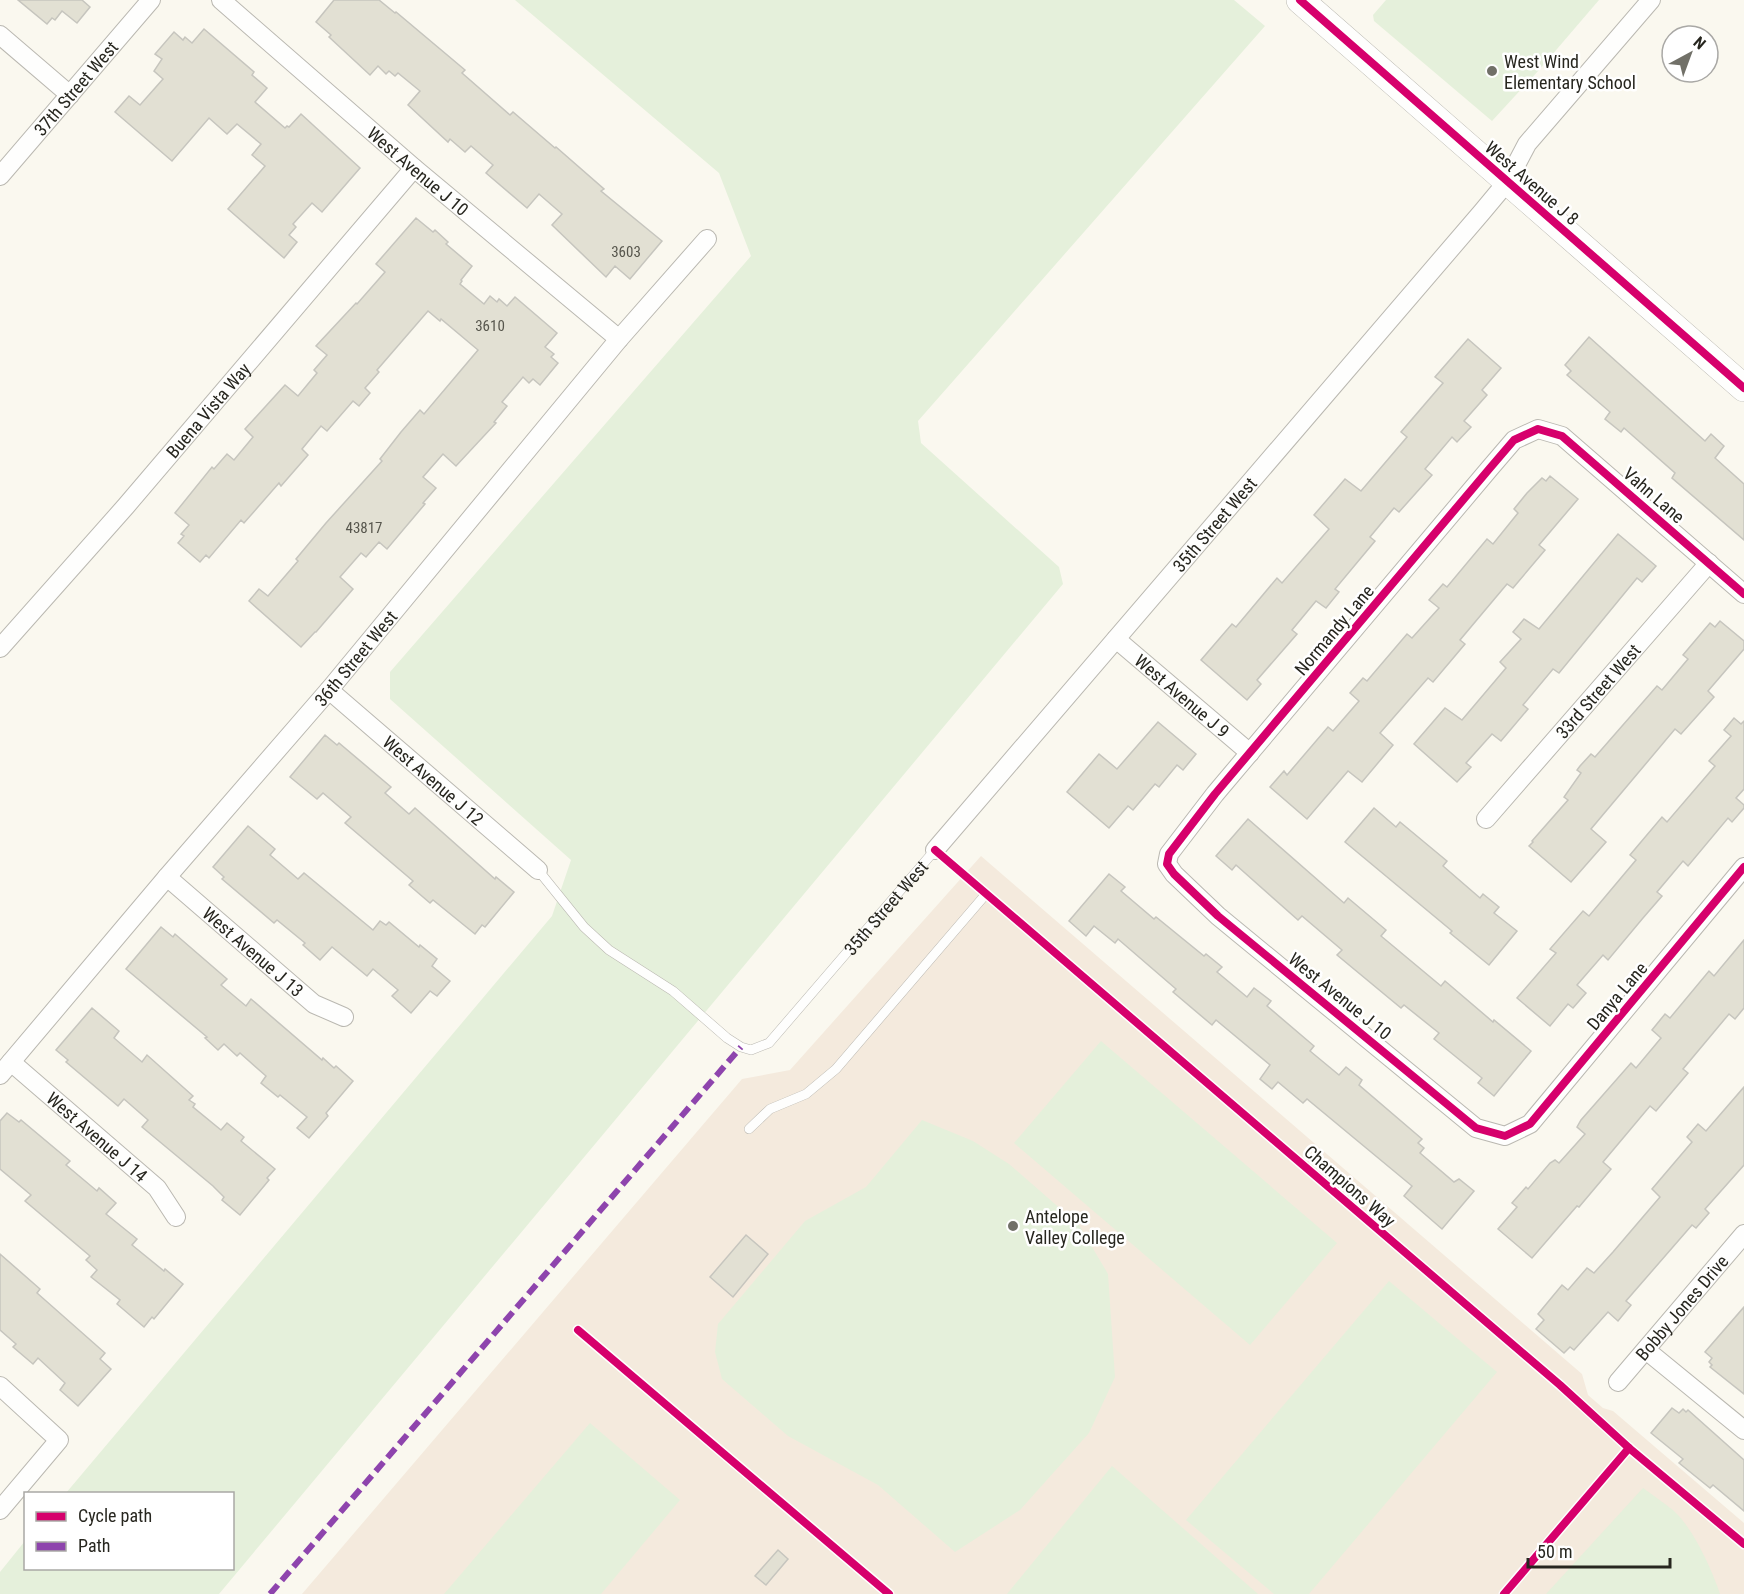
<svg xmlns="http://www.w3.org/2000/svg" width="1744" height="1594" font-family="'Roboto Condensed',sans-serif">
	<style>
		.education { fill: #f4eadd }
		.green { fill: #e5f0db }
		.building { fill: #e2e0d3; stroke: #c6c5be; stroke-width: 1.5 }
		.lines { fill: none; stroke-linecap: round; stroke-linejoin: round }
		.lane-casing { stroke: #bab8b1; stroke-width: 10 }
		.street-casing { stroke: #bab8b1; stroke-width: 20 }
		.secondary-casing { stroke: #bab8b1; stroke-width: 28 }
		.lane { stroke: #fefefd; stroke-width: 9 }
		.street { stroke: #fefefd; stroke-width: 18 }
		.secondary { stroke: #fefefd; stroke-width: 27 }
		.quiet { stroke: #8e44ad; stroke-width: 6; stroke-dasharray: 12 6; stroke-linecap: butt }
		.cycleway-casing { stroke: #fff; stroke-width: 11 }
		.cycleway { stroke: #d6006c; stroke-width: 8 }
		.poi-dot { fill: #717068; stroke: #fff; stroke-width: 2 }
		.labels { text-anchor: middle; dominant-baseline: central; stroke-width: 5; stroke-linejoin: round; paint-order: stroke }
		.number-label { font-size: 15px; fill: #57564d }
		.poi-label { font-size: 18px; fill: #27261f; stroke: #fff; text-anchor: start }
		.street-label { font-size: 18px; fill: #27261f; stroke: #fff }
	</style>
	<rect width="100%" height="100%" fill="#faf8ef"/>
	<!-- education -->
	<path class="education" d="M981 856 1582 1374 1588 1395 1603 1408 1613 1411 1744 1523V1594H302L742 1079 790 1070Z"/>
	<!-- green -->
	<g class="green">
		<path d="M515 0H1234L1265 26 918 421 921 443 1059 567 1063 584 219 1594H0V1572L25 1541 26 1568H232V1494L66 1493 552 916 571 860 390 699V672L751 256 719 173Z"/>
		<path d="M1386 0H1599L1539 70 1492 121 1374 21 1373 15Z"/>
		<path d="M1101 1041 1337 1243 1250 1345 1014 1143Z"/>
		<path d="M922 1120 973 1141 1009 1164 1079 1225 1108 1274 1115 1377 1089 1433 1020 1510 955 1552 878 1485 788 1436 722 1379 715 1352 718 1324 805 1221 866 1187Z"/>
		<path d="M1389 1281 1497 1372 1309 1594H1274L1186 1520Z"/>
		<path d="M590 1423 680 1500 601 1594H444Z"/>
		<path d="M1112 1466 1258 1594H1007Z"/>
		<path d="M1643 1488C1653 1495 1664 1503 1674 1511 1693 1528 1712 1570 1720 1594H1546Z"/>
	</g>
	<!-- building -->
	<g class="building">
		<path d="M18 0H82L90 7 77 23 62 11 55 20 52 18 47 24Z"/>
		<path d="M334 0H379L395 13 396 12 465 70 462 73 510 115 513 112 555 148 556 147 604 189 601 191 662 241 630 279 615 266 606 277 552 225 562 214 539 194 527 208 486 173 493 165 471 146 465 152 450 139 448 142 408 105 420 91 398 73 395 76 389 71 386 74 378 66 370 75 329 37 331 35 316 22Z"/>
		<path d="M204 29 254 72 252 75 267 88 255 102 285 128 287 126 289 127 301 114 360 168 322 212 312 203 293 224 296 227 289 235 297 242 284 258 228 209 265 166 252 155 261 144 237 124 227 134 209 118 172 161 115 112 129 96 140 105 163 79 154 71 162 59 155 54 174 32 183 40 185 37 192 43Z"/>
		<path d="M416 218 433 232 435 230 448 242 446 244 472 266 461 280 462 281 460 284 484 304 490 296 497 302 499 299 507 306 515 297 557 333 545 347 554 354 551 357 558 363 540 385 533 379 529 383 523 377 502 402 507 406 494 422 496 423 456 466 443 454 423 477 436 488 423 503 425 504 387 549 379 542 366 557 361 553 340 577 353 589 316 632H315L301 647 249 601 259 589 268 596 298 561 296 559 326 523 382 461 380 459 401 432 420 410 424 414 478 350 441 319 440 321 428 311 377 370 379 372 365 388 370 393 359 406 353 401 327 431 321 426 302 449 308 455 281 486 279 483 244 523 241 520 209 558 206 555 200 562 178 543 184 536 181 534 189 525 175 513 212 467 214 469 227 454 234 460 253 437 245 429 285 385 298 396 317 373 314 370 327 355 316 346 356 303 357 304 385 272 376 264Z"/>
		<path d="M1589 337 1705 441 1711 434 1724 446 1715 458 1744 484V540L1672 478 1675 473 1624 428 1621 432 1605 419 1610 412 1567 375 1571 371 1565 365Z"/>
		<path d="M1468 339 1501 368 1482 390 1487 395 1464 421 1471 427 1457 442 1452 437 1425 469 1432 475 1399 512 1394 508 1370 537 1375 541 1335 589 1339 592 1326 608 1316 601 1292 630 1297 634 1257 680 1261 684 1247 700 1201 660 1232 624 1236 627 1277 578 1282 583 1329 529 1314 515 1345 479 1361 491 1407 437 1401 432 1443 383 1435 377Z"/>
		<path d="M1550 476 1578 499 1539 545 1545 550 1513 588 1507 584 1460 640 1465 644 1433 682 1428 678 1380 733 1393 745 1362 782 1348 771 1307 819 1270 787 1284 771 1287 775 1328 727 1333 731 1359 701 1350 693 1363 678 1367 681 1407 634 1412 638 1439 608 1429 600 1443 584 1447 587 1487 539 1493 544 1518 513 1514 509 1527 493 1542 478 1546 481Z"/>
		<path d="M1618 534 1656 566 1642 582 1637 578 1559 673 1553 669 1523 705 1528 709 1501 741 1492 734 1466 763 1471 767 1457 782 1414 744 1445 708 1462 720 1506 668 1500 662 1521 639 1513 632 1524 619 1539 629Z"/>
		<path d="M1720 621 1744 641V649L1708 691 1714 697 1681 734 1675 729 1591 829 1606 842 1571 882 1529 846 1533 842 1532 841 1568 800 1564 797 1581 773 1577 770 1580 766 1591 754 1595 757 1657 686 1662 690 1688 659 1683 655 1710 623 1715 627Z"/>
		<path d="M1734 718 1741 724 1744 721V789L1736 798 1744 805V808L1732 822 1728 818 1688 866 1683 861 1657 892 1662 896 1643 918 1608 960 1603 955 1577 985 1586 993 1573 1008 1568 1004 1550 1026 1517 998 1556 953 1550 949 1583 911 1589 916 1636 860 1630 855 1662 817 1667 822 1715 766 1709 761 1731 736 1724 730Z"/>
		<path d="M1158 722 1196 754 1183 770 1177 765 1159 787 1155 784 1133 810 1128 806 1109 828 1067 792 1099 754 1117 769Z"/>
		<path d="M325 735 337 745 339 743 391 787 385 793 409 814 415 808 495 879 496 877 514 892 485 927 482 925 475 934 433 900 430 903 409 885 413 881 345 823 351 817 323 793 317 799 290 777Z"/>
		<path d="M1374 808 1396 827 1400 822 1447 861 1443 866 1480 898 1483 894 1499 907 1494 913 1517 931 1489 965 1450 933 1452 931 1345 842Z"/>
		<path d="M1248 819 1344 903 1348 898 1386 930 1381 936 1441 986 1445 981 1493 1022 1494 1020 1531 1051 1494 1096 1478 1083 1482 1078 1434 1039 1439 1033 1404 1005 1401 1008 1337 955 1342 950 1302 916 1298 920 1236 865 1232 870 1216 856Z"/>
		<path d="M248 826 275 849 270 855 298 879 304 873 373 930 380 921 386 925 389 922 419 947 420 945 437 959 432 966 450 981 437 996 430 991 411 1013 392 996 398 990 373 969 367 976 332 947 320 960 303 945 305 943 277 920 274 923 222 879 224 877 213 867Z"/>
		<path d="M1109 874 1125 887 1121 891 1154 919 1156 917 1204 956 1206 954 1222 967 1217 972 1247 997 1254 988 1271 1001 1267 1006 1314 1046 1310 1051 1339 1075 1346 1067 1362 1080 1359 1085 1422 1139 1418 1143 1424 1148 1420 1153 1454 1182 1459 1179 1474 1191 1442 1229 1404 1196 1412 1186 1307 1099 1303 1103 1278 1082 1272 1089 1260 1079 1270 1065 1216 1020 1212 1025 1173 992 1176 989 1118 939 1115 943 1094 926 1086 936 1069 921Z"/>
		<path d="M161 927 173 937 175 934 227 979 221 985 246 1006 251 999 322 1060 323 1058 334 1068 336 1066 353 1081 326 1113 328 1116 309 1138 297 1128 307 1117 280 1095 278 1097 261 1083 266 1076 240 1053 237 1056 224 1044 218 1050 205 1038 207 1037 126 969Z"/>
		<path d="M1744 940V1008L1735 1019 1729 1014 1683 1069 1688 1073 1656 1111 1650 1106 1603 1162 1611 1169 1579 1207 1577 1206 1532 1258 1498 1229 1517 1207 1512 1203 1526 1187 1528 1189 1550 1163 1555 1160 1559 1163 1585 1134 1577 1127 1581 1120 1631 1063 1636 1068 1661 1038 1652 1030 1665 1014 1670 1018 1709 971 1714 976Z"/>
		<path d="M92 1008 119 1031 114 1038 142 1062 147 1055 193 1096 189 1100 195 1104 193 1107 221 1130 227 1123 244 1137 241 1141 275 1169 267 1178 269 1180 240 1215 222 1200 224 1197 213 1186 142 1127 148 1120 124 1099 118 1106 66 1062 68 1060 56 1050Z"/>
		<path d="M1744 1087V1165L1705 1209 1709 1213 1696 1228 1692 1225 1626 1301 1631 1305 1618 1321 1608 1312 1574 1350 1570 1347 1564 1353 1536 1329 1544 1320 1538 1314 1562 1285 1568 1290 1587 1268 1594 1273 1613 1252 1660 1197 1652 1189 1692 1142 1687 1137 1698 1124 1706 1131Z"/>
		<path d="M7 1113 19 1122 21 1120 70 1161 66 1165 97 1191 99 1188 116 1203 106 1214 137 1239 132 1245 164 1271 165 1269 183 1284 154 1319 152 1317 144 1327 117 1304 120 1300 91 1277 97 1270 86 1260 90 1256 25 1201 31 1195 0 1169V1121Z"/>
		<path d="M746 1235 768 1254 733 1297 710 1277Z"/>
		<path d="M0 1254 40 1289 37 1293 105 1353 100 1359 111 1369 78 1406 60 1390 65 1383 38 1358 33 1364 13 1347 16 1344 0 1330Z"/>
		<path d="M1744 1307V1394L1710 1367 1712 1365 1709 1362 1712 1358 1705 1352Z"/>
		<path d="M1672 1408 1679 1413 1683 1409 1686 1412 1688 1410 1744 1460V1511L1713 1485 1710 1488 1679 1463 1683 1459 1651 1433Z"/>
		<path d="M778 1550 788 1559 766 1585 755 1576Z"/>
	</g>
	<g class="lines">
		<!-- lane casing -->
		<g class="lane-casing">
			<g id="lane">
				<path id="s1" d="M538 870 584 927 609 950 673 991 727 1038 741 1047 751 1050 769 1043 935 850 1560 1385 1629 1448 1744 1544"/>
				<path d="M749 1129 770 1109 806 1094 836 1069 986 894"/>
				<path d="M1504 1594 1629 1448"/>
			</g>
		</g>
		<!-- street casing -->
		<g class="street-casing">
			<g id="street">
				<path id="s2" d="M221 0 414 168 619 339"/>
				<path d="M0 35 70 95"/>
				<path id="s3" d="M0 176 151 0"/>
				<path d="M1744 594 1562 436 1538 429 1514 440 1490 468 1215 794 1169 854 1167 864 1174 874 1218 916 1476 1128 1505 1136 1530 1124 1744 867"/>
				<path id="s4" d="M1116 639 1250 753"/>
				<path id="s5" d="M0 648 126 506 414 168"/>
				<path id="s6" d="M329 690 538 870"/>
				<path id="s7" d="M1486 819 1709 563"/>
				<path id="s8" d="M935 850 1482 212 1507 182 1527 144 1651 0"/>
				<path id="s9" d="M167 877 314 1004 344 1017"/>
				<path id="s10" d="M11 1062 157 1188 176 1217"/>
				<path id="s11" d="M0 1075 167 877 329 690 619 339 707 239"/>
				<path d="M1646 1350 1744 1430"/>
				<path id="s12" d="M1618 1382 1744 1234"/>
				<path d="M0 1386 59 1440 0 1510"/>
			</g>
		</g>
		<!-- secondary casing -->
		<g class="secondary-casing">
			<path id="secondary" d="M1300 0 1744 388"/>
		</g>
		<!-- lane -->
		<use href="#lane" class="lane"/>
		<!-- street -->
		<use href="#street" class="street"/>
		<!-- secondary -->
		<use href="#secondary" class="secondary"/>
		<!-- quiet -->
		<path class="quiet" d="M270 1594 741 1047"/>
		<!-- cycleway casing -->
		<g class="cycleway-casing">
			<g id="cycleway">
				<path d="M1300 0 1744 388"/>
				<path d="M1744 594 1562 436 1538 429 1514 440 1490 468 1215 794 1169 854 1167 864 1174 874 1218 916 1476 1128 1505 1136 1530 1124 1744 867"/>
				<path d="M935 850 1560 1385 1629 1448 1744 1544"/>
				<path d="M578 1330 889 1594"/>
				<path d="M1504 1594 1629 1448"/>
			</g>
		</g>
		<!-- cycleway -->
		<use href="#cycleway" class="cycleway"/>
	</g>
	<!-- markers -->
	<g class="poi-dot">
		<circle cx="1492" cy="71" r="6"/>
		<circle cx="1013" cy="1226" r="6"/>
	</g>
	<g class="labels">
		<!-- number labels -->
		<g class="number-label">
			<text x="626" y="252">3603</text>
			<text x="490" y="326">3610</text>
			<text x="364" y="528">43817</text>
		</g>
		<!-- poi labels -->
		<g class="poi-label">
			<text x="1504" y="61">West Wind<tspan x="1504" dy="21">Elementary School</tspan></text>
			<text x="1025" y="1216">Antelope<tspan x="1025" dy="21">Valley College</tspan></text>
		</g>
		<!-- street labels -->
		<g class="street-label">
			<text stroke="none"><textPath href="#s3" startOffset="116">37th Street West</textPath></text>
			<text stroke="none"><textPath href="#s2" startOffset="261">West Avenue J 10</textPath></text>
			<text transform="translate(1532 183) rotate(41)">West Avenue J 8</text>
			<text stroke="none"><textPath href="#s5" startOffset="316">Buena Vista Way</textPath></text>
			<text transform="translate(1654 495) rotate(41)">Vahn Lane</text>
			<text stroke="none"><textPath href="#s8" startOffset="429">35th Street West</textPath></text>
			<text transform="translate(1334 630) rotate(-50)">Normandy Lane</text>
			<text stroke="none"><textPath href="#s11" startOffset="548">36th Street West</textPath></text>
			<text stroke="none"><textPath href="#s7" startOffset="170">33rd Street West</textPath></text>
			<text stroke="none"><textPath href="#s4" startOffset="87">West Avenue J 9</textPath></text>
			<text stroke="none"><textPath href="#s6" startOffset="138">West Avenue J 12</textPath></text>
			<text stroke="none"><textPath href="#s1" startOffset="480">35th Street West</textPath></text>
			<text stroke="none"><textPath href="#s9" startOffset="114">West Avenue J 13</textPath></text>
			<text transform="translate(1340 996) rotate(39)">West Avenue J 10</text>
			<text transform="translate(1617 996) rotate(-50)">Danya Lane</text>
			<text stroke="none"><textPath href="#s10" startOffset="114">West Avenue J 14</textPath></text>
			<text transform="translate(1350 1186) rotate(41)">Champions Way</text>
			<text stroke="none"><textPath href="#s12" startOffset="98">Bobby Jones Drive</textPath></text>
		</g>
	</g>
	<!-- legend -->
	<rect x="24" y="1492" width="210" height="78" fill="#ffffff" stroke="#a9a8a5" stroke-width="1.5"/>
	<rect x="36" y="1512" width="30" height="9" fill="#d6006c" stroke="#a9a8a5" stroke-width="1.5"/>
	<text x="78" y="1522" font-size="18" fill="#27261f">Cycle path</text>
	<rect x="36" y="1542" width="30" height="9" fill="#8e44ad" stroke="#a9a8a5" stroke-width="1.5"/>
	<text x="78" y="1552" font-size="18" fill="#27261f">Path</text>
	<!-- north arrow -->
	<g transform="translate(1690 54) rotate(41)"><circle r="28" fill="#ffffff" stroke="#a9a8a5" stroke-width="1.5"/>
	<path d="M0-4.5L10 22L0 15L-10 22Z" fill="#717068"/>
	<text y="-9" font-size="16" font-weight="bold" text-anchor="middle" fill="#27261f">N</text>
	</g>
	<!-- scale -->
	<path d="M1528 1558v9h142v-9" fill="none" stroke="#27261f" stroke-width="3"/>
	<text x="1537" y="1558" font-size="18" fill="#27261f" stroke="#ffffff" stroke-width="4.5" paint-order="stroke">50 m</text>
</svg>
